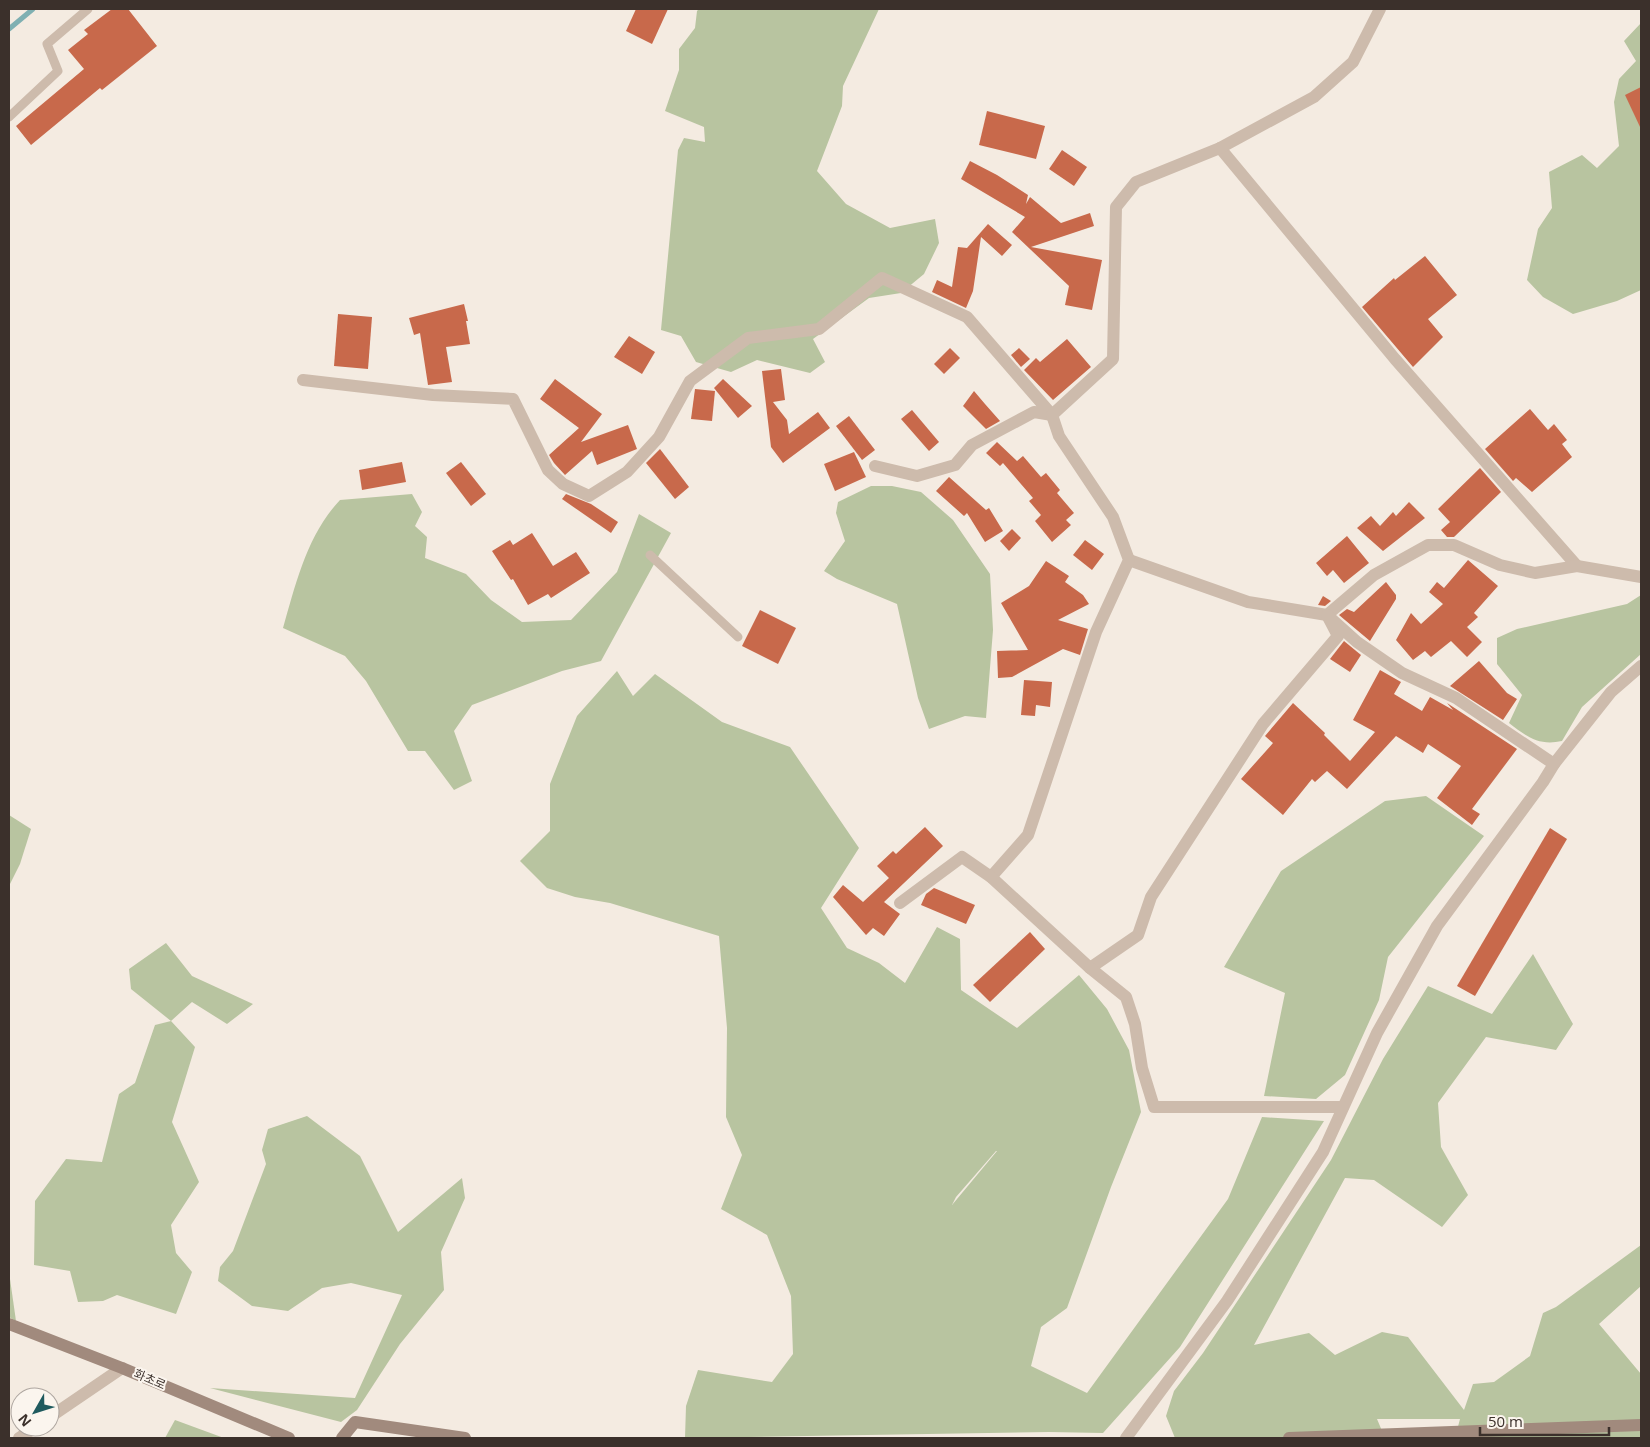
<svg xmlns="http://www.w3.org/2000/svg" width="1650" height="1447" font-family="'Open Sans','Noto Sans KR',sans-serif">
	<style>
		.green { fill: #b8c4a0; fill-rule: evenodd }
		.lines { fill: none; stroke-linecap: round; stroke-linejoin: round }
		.stream { stroke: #7fb0b2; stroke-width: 5 }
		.building { fill: #c8694b }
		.lane { stroke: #cdbbac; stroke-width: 9 }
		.street { stroke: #cdbbac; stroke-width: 12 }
		.secondary { stroke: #a18a7d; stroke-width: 12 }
		.labels { text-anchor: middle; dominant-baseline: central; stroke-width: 4; stroke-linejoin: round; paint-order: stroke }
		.street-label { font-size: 12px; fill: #3b302b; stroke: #fbf5ee }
	</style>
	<rect width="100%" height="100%" fill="#f4ebe1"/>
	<!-- green -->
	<g class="green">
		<path d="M699 9H879L843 86 842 106 817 171 846 204 890 228 935 219 939 243 924 274 901 293 869 298 813 339 825 362 810 373 757 360 731 372 696 362 681 336 661 330 678 150 684 138 705 142 704 127 665 111 679 70V49L695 28 697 11Z"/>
		<path d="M1641 23V290L1617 301 1573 314 1543 297 1527 280 1538 229 1552 208 1549 172 1582 155 1597 168 1619 146 1614 102 1619 79 1636 61 1624 41Z"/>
		<path d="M871 486H892L921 492 953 520 990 574 993 630 986 718 965 716 929 729 918 698 897 604 837 579 824 571 845 541 836 513 838 502Z"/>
		<path d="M412 494 422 512 415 526 427 537 425 558 466 574 491 600 522 622 571 620 617 572 639 514 671 533 601 661 562 671 472 705 454 731 472 781 454 790 425 751H408L366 681 345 656 283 628C296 583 307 535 340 500Z"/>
		<path d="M1641 595V654L1582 707 1562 741C1539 746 1527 737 1509 723L1522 695 1497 664V638L1517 629 1627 604Z"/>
		<path d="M617 671 633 696 655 674 722 722 790 747 859 848 821 908 847 948 879 963 905 983 937 927 960 939 961 990 1017 1028 1079 975 1107 1009 1129 1050 1141 1112 1111 1187 1067 1308 1041 1327 1031 1366 1087 1393 1228 1199 1262 1117 1324 1121 1180 1347 1103 1433 1049 1432 685 1438 686 1406 698 1370 772 1382 793 1354 791 1296 767 1235 721 1209 742 1155 726 1117 727 1028 719 936 610 903 575 897 547 888 520 861 550 831V784L577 716ZM996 1151H997L952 1205 956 1197Z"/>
		<path d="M1426 796 1484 836 1388 957 1379 1000 1345 1075 1316 1099 1264 1096 1285 993 1224 967 1281 871 1385 801Z"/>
		<path d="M9 815 31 829 20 864 9 886Z"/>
		<path d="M166 943 192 976 253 1004 227 1024 192 1002 171 1021 195 1047 172 1122 199 1182 171 1225 176 1253 192 1272 176 1314 117 1295 103 1301 78 1302 70 1271 34 1265 35 1201 66 1159 102 1162 119 1094 135 1083 155 1025 171 1021 131 989 129 969Z"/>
		<path d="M1533 954 1573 1024 1556 1050 1486 1037 1438 1103 1441 1147 1468 1195 1442 1227 1374 1180 1345 1178 1254 1345 1309 1333 1335 1355 1382 1332 1408 1337 1464 1410 1473 1384 1494 1382 1530 1356 1543 1313 1556 1307 1641 1245V1286L1599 1324 1641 1374V1438H1455L1460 1419H1377L1385 1438H1175L1166 1416 1174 1391 1203 1353 1331 1160 1383 1059 1428 986 1492 1014Z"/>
		<path d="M307 1116 360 1156 398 1232 462 1178 465 1198 441 1252 444 1290 400 1344 357 1410 341 1422 210 1388 355 1398 402 1295 351 1283 322 1288 288 1311 252 1306 218 1281 220 1267 233 1251 266 1164 262 1150 268 1129Z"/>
		<path d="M9 1272 16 1321 9 1317Z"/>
		<path d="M175 1420 224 1438H165Z"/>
	</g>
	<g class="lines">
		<!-- stream -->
		<path class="stream" d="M9 29 33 9"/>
	</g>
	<!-- building -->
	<g class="building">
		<path d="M112 9H128L157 46 102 90 100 88 31 145 16 126 84 69 68 50 88 34 84 30Z"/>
		<path d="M636 9H668L652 44 626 31Z"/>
		<path d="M1641 87V129L1625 95Z"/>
		<path d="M987 111 1045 126 1036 159 979 145Z"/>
		<path d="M1062 150 1087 167 1074 186 1049 169Z"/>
		<path d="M970 161 997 175 1028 195 1026 204 1030 197 1061 223 1090 213 1094 226 1031 247 1102 260 1092 310 1065 305 1069 286 1012 232 1025 217 961 179Z"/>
		<path d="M988 224 1012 245 1002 256 981 237 973 291 966 308 932 292 937 280 952 287 958 247 967 248Z"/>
		<path d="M1425 256 1457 295 1428 319 1443 337 1413 367 1362 307 1394 278 1395 280Z"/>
		<path d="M464 304 468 321H466L470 344 446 347 452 382 428 385 420 333 414 335 409 318Z"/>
		<path d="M338 314 372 317 368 369 334 366Z"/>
		<path d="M629 336 655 352 642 374 614 357Z"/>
		<path d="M1067 339 1091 367 1053 400 1024 370 1036 358 1040 362Z"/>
		<path d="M950 348 960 358 944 374 934 364Z"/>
		<path d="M1019 348 1030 359 1021 367 1011 355Z"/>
		<path d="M781 369 785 400 773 402 787 420 789 434 818 412 830 428 783 463 771 447 762 371Z"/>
		<path d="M555 379 602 414 581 442 628 425 637 449 597 465 592 451 565 475 554 463 549 455 579 428 540 399Z"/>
		<path d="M723 379 752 406 738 418 714 388Z"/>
		<path d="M695 389 715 391 712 421 691 419Z"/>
		<path d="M974 391 985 404 1000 421 986 429 963 406Z"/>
		<path d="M1530 409 1548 430 1554 424 1567 440 1562 444 1572 457 1532 492 1516 478 1513 481 1485 449Z"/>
		<path d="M912 410 939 442 929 451 901 419Z"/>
		<path d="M849 416 875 450 862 460 836 426Z"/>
		<path d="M997 442 1017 461 1023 456 1041 477 1046 473 1060 490 1057 493 1074 513 1066 520 1071 525 1052 542 1035 521 1041 515 1029 501 1033 498 1003 463 1000 466 986 453Z"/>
		<path d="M660 449 689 487 675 499 646 463Z"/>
		<path d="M854 452 866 477 835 491 824 464Z"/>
		<path d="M402 462 406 482 362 490 359 470Z"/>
		<path d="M461 462 486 494 471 506 446 473Z"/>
		<path d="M1480 468 1501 492 1454 537H1447L1441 530 1450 522 1438 509Z"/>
		<path d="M949 477 986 510 989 508 1003 531 985 542 967 513 964 516 936 491Z"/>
		<path d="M566 494 591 504 618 522 611 533 562 499Z"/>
		<path d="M1409 502 1425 518 1383 551 1357 528 1371 516 1380 526 1393 512 1396 516Z"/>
		<path d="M1012 529 1021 538 1009 551 1000 541Z"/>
		<path d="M532 533 553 566 576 552 590 573 551 598 548 594 528 605 513 579 511 580 492 551 510 540 513 545Z"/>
		<path d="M1347 536 1369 563 1344 583 1333 570 1327 576 1316 563Z"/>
		<path d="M1085 540 1104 554 1092 570 1073 555Z"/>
		<path d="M1468 560 1498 586 1474 613 1478 617 1467 627 1482 642 1467 657 1451 641 1431 657 1425 651 1413 660 1396 640 1411 613 1421 624 1443 604 1429 592 1437 582 1444 588Z"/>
		<path d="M1046 561 1069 576 1065 582 1083 595 1089 604 1058 620 1088 629 1080 655 1063 649 1012 677 998 678 997 651 1028 650 1001 603 1029 586Z"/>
		<path d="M1386 582 1396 595V599L1370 641 1339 615 1347 609 1354 612Z"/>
		<path d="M1323 596 1331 601 1325 606 1318 605Z"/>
		<path d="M760 610 796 628 778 664 742 646Z"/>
		<path d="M1344 641 1361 655 1350 672 1330 659Z"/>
		<path d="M1479 661 1507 693 1517 699 1503 720 1450 686Z"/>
		<path d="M1380 670 1401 682 1394 694 1422 711 1430 697 1453 710 1447 703 1517 749 1472 809 1480 814 1472 825 1437 798 1461 766 1428 744 1423 753 1396 736 1347 789 1327 771 1315 782 1312 779 1283 815 1241 779 1273 743 1265 736 1293 703 1325 733 1324 735 1350 761 1375 732 1353 720Z"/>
		<path d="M1024 680 1052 682 1050 707 1036 705 1035 716 1021 715Z"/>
		<path d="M925 827 943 846 884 902 900 914 884 936 873 928 866 935 833 897 843 885 863 902 889 878 877 866 893 851 896 854Z"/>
		<path d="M1550 828 1567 839 1475 996 1457 986Z"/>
		<path d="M934 888 975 905 966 924 921 905 926 894Z"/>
		<path d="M1030 932 1045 949 990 1002 973 985Z"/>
	</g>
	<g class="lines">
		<!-- lane -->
		<g class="lane">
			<path d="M9 117 58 71 47 44 88 9"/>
			<path d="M650 555 738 637"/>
		</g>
		<!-- street -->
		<g class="street">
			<path d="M1220 148 1395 359 1577 566"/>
			<path d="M303 380 433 395 513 399 548 470 563 484 589 496 627 472 659 437 690 381 748 338 819 329 882 278 967 317 1052 415 1034 412 972 445 955 465 917 476 875 466"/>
			<path d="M1129 560 1248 602 1327 615 1374 575 1428 545H1454L1500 565 1535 573 1577 566 1641 577"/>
			<path d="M1554 764 1611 692 1641 666"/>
			<path d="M991 877 1028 835 1096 632 1129 560 1113 517 1059 436 1052 415 1113 359 1116 207 1136 182 1220 148 1314 97 1353 62 1380 9"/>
			<path d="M900 903 962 857 991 877 1090 968 1138 935 1151 897 1263 724 1338 636 1327 615 1357 642 1402 673 1456 698 1554 764 1543 782 1437 926 1377 1033 1323 1152 1227 1301 1126 1438"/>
			<path d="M1090 968 1126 997 1135 1024 1142 1068 1154 1107H1343"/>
			<path d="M50 1417 122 1368"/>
			<path d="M19 1438 36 1427"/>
		</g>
		<!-- secondary -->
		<g class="secondary">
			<path d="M9 1324 122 1368 289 1438"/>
			<path d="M342 1438 355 1422 465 1438"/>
			<path d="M1289 1438 1641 1425"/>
		</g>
	</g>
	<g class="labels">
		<!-- street labels -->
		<g class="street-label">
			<text transform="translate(150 1379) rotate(23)">화초로</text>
		</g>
	</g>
	<!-- border -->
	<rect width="1650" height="1447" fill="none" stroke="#3b302b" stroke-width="20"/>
	<!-- north arrow -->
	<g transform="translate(35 1412) rotate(231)"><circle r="24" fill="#fbf5ee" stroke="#aea6a0"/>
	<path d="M0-4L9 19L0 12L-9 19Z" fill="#1f5a5e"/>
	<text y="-8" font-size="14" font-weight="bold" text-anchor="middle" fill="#3b302b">N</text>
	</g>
	<!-- scale -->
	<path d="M1480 1427v8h129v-8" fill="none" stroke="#3b302b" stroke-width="2.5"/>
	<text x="1488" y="1427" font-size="15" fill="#3b302b" stroke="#fbf5ee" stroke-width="4" paint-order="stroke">50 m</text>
</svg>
